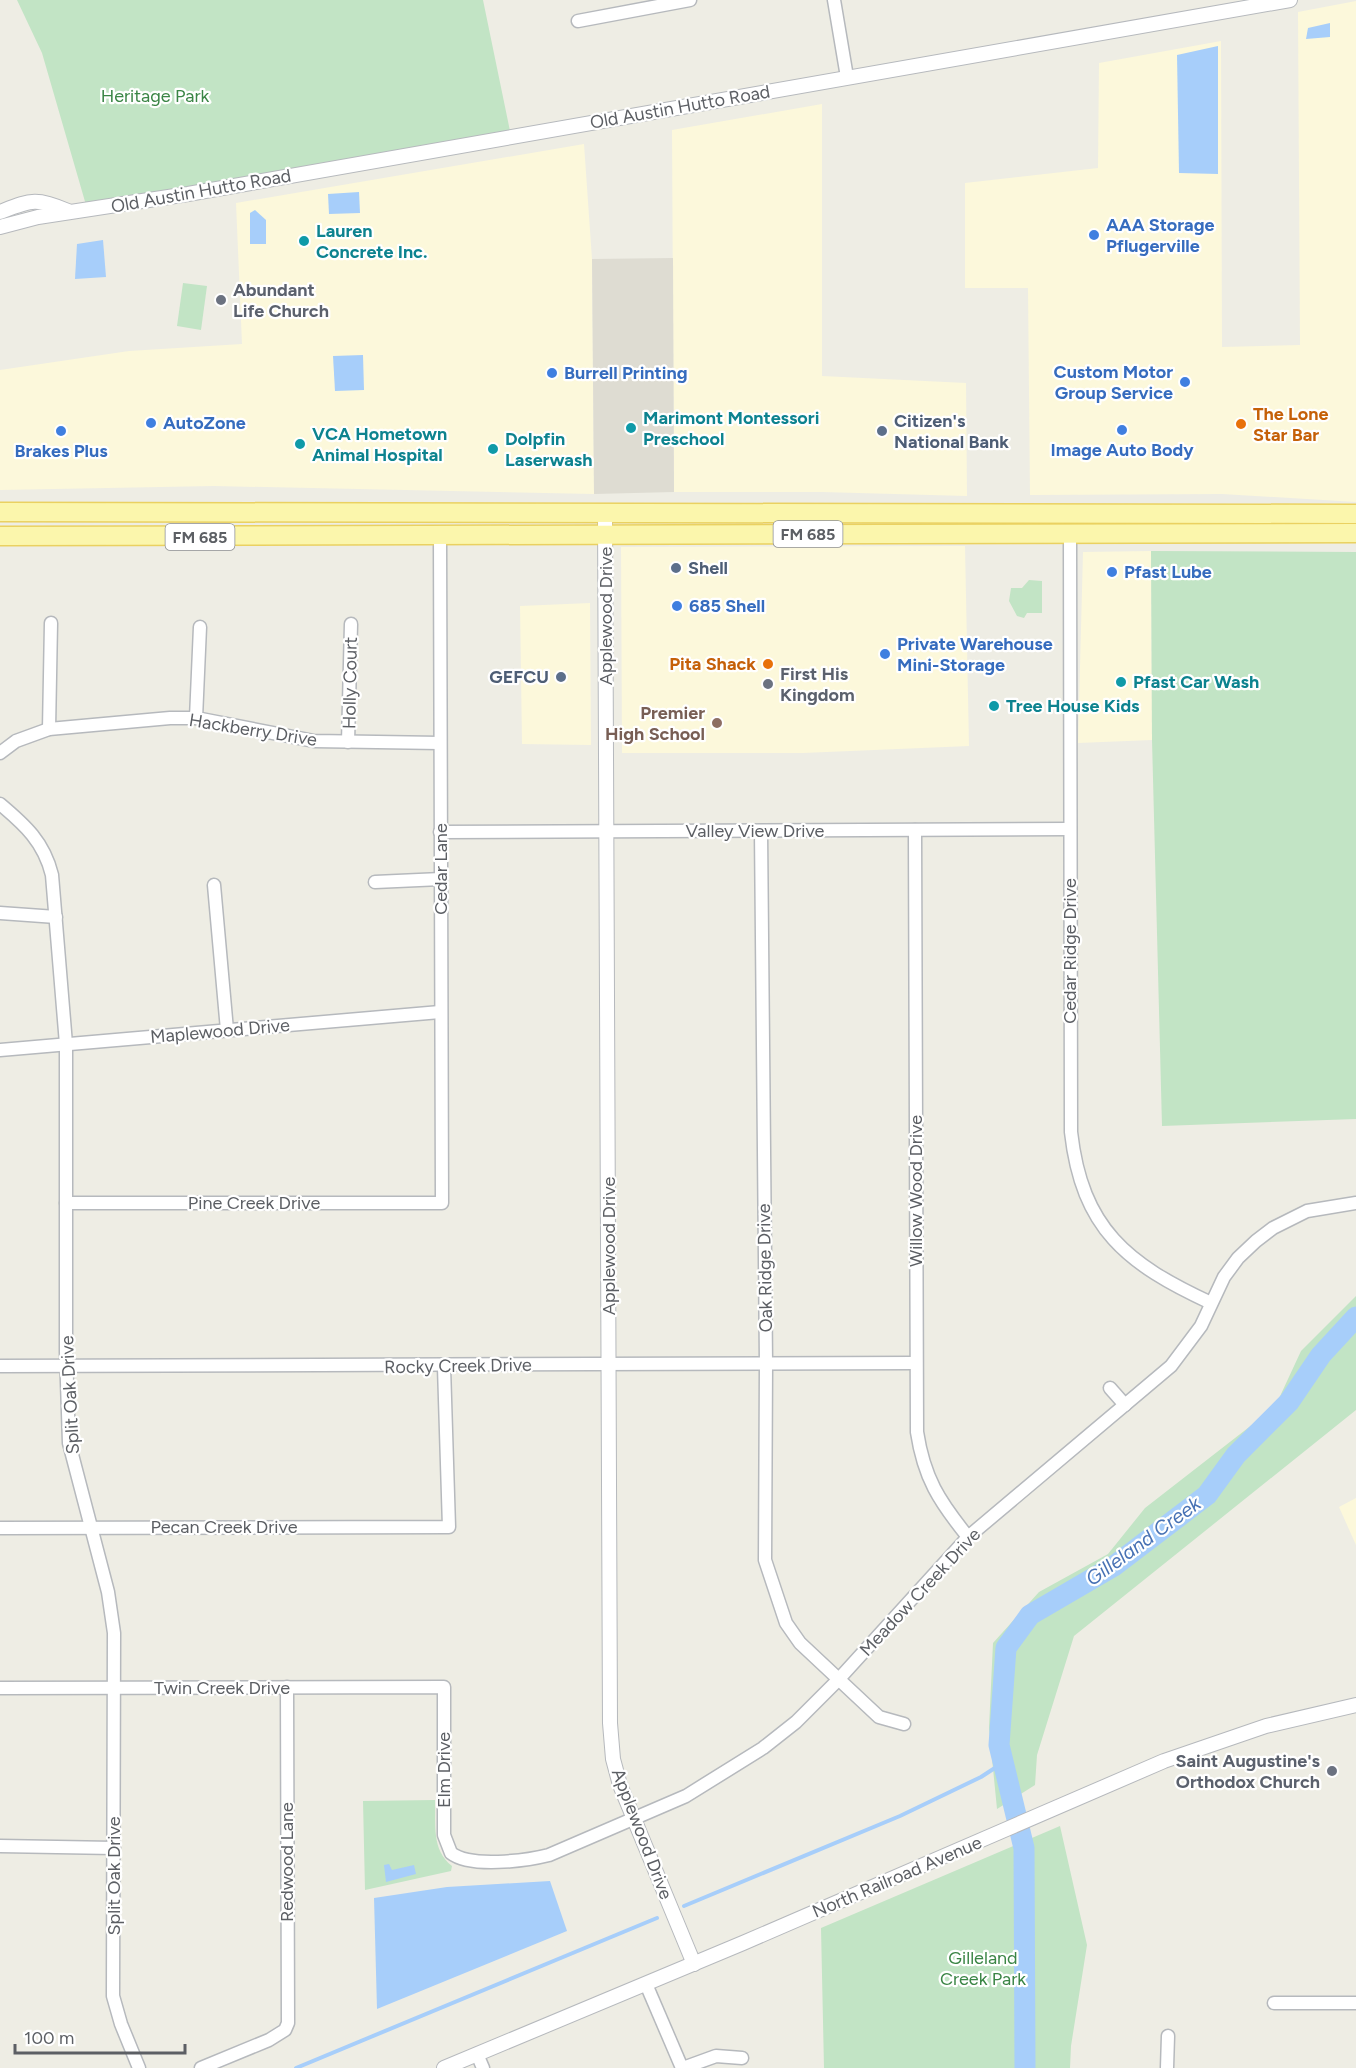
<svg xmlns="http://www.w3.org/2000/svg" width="1356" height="2068" font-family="Figtree,sans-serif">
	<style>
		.commercial { fill: #fcf8db }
		.education { fill: #dedcd2 }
		.green { fill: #c2e4c5 }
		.water { fill: #a7cefa }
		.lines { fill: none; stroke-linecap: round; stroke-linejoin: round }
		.stream { stroke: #a7cefa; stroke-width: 4 }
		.river { stroke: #a7cefa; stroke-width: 21 }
		.minor-casing { stroke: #b6b9bd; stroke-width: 15 }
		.tertiary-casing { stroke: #b6b9bd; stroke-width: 16 }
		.primary-casing { stroke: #ead161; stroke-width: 21 }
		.minor { stroke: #fff; stroke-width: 12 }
		.tertiary { stroke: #fff; stroke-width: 14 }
		.primary { stroke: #fbf6ac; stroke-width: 18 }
		.shop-dot { fill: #3f7fe0; stroke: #fff; stroke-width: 2 }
		.culture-dot { fill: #0f9aa8; stroke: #fff; stroke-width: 2 }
		.worship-dot { fill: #6b7280; stroke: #fff; stroke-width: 2 }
		.food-dot { fill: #e8710a; stroke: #fff; stroke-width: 2 }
		.service-dot { fill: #5c6f8a; stroke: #fff; stroke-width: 2 }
		.education-dot { fill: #8d6e63; stroke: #fff; stroke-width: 2 }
		.labels { text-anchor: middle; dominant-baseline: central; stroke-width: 4.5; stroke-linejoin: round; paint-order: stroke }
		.shield { fill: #fff; stroke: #8d8f92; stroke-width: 1.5 }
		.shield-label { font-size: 16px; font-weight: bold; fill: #5c5f64 }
		.park-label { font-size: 18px; fill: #3a8545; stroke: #fff }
		.street-label { font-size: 18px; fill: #5c5f64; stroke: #fff }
		.shop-label { font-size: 18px; font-weight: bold; fill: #366cbe; stroke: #fff; text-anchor: start }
		.culture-label { font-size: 18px; font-weight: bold; fill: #0d838f; stroke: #fff; text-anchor: start }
		.worship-label { font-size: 18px; font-weight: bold; fill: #5b616d; stroke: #fff; text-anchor: start }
		.food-label { font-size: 18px; font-weight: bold; fill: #c56008; stroke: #fff; text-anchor: start }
		.service-label { font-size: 18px; font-weight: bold; fill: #4e5e75; stroke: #fff; text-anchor: start }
		.education-label { font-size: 18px; font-weight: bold; fill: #785e54; stroke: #fff; text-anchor: end }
		.water-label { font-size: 20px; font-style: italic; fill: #4872b4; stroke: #fff }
	</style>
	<rect width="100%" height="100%" fill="#eeede4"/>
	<!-- commercial -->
	<g class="commercial">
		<path d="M1356 1V502L1222 494 1030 495 1028 288H965V183L1098 168 1099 63 1221 41 1222 347 1300 345 1298 12Z"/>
		<path d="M822 104V376L966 383 967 496 822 492H674L672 130Z"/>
		<path d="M584 144 592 259 594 494 214 486 0 490V370L129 351 242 344 236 203Z"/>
		<path d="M965 546 969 746 803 753H622L621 547Z"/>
		<path d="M1151 551 1152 740 1078 743 1083 552Z"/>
		<path d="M590 603 591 745 522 744 520 606Z"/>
		<path d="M1356 1498V1545L1339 1507Z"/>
	</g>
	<!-- education -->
	<path class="education" d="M673 258 674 492 594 494 592 259Z"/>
	<!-- green -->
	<g class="green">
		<path d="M17 0H483L510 131 86 205 42 53Z"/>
		<path d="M183 283 207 286 201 330 177 326Z"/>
		<path d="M1151 551 1356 552V1119L1162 1126 1152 740Z"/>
		<path d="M1029 580 1042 581V613H1027L1024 618 1017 616 1009 601 1011 588H1022Z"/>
		<path d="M1356 1296V1410L1074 1636 1037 1755 1035 1785 997 1809 989 1728 993 1643 1039 1592 1108 1554 1145 1508 1275 1407 1301 1351Z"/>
		<path d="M435 1800C436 1824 431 1850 452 1866L451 1871 365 1890 363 1801Z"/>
		<path d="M1060 1826 1087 1945 1071 2046 1070 2068H824L821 1928Z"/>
	</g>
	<!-- water -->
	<g class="water">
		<path d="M1330 23V37L1306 39 1308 28Z"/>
		<path d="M1218 46V174L1179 173 1177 55Z"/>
		<path d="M359 192 360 213 329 214 328 194Z"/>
		<path d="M255 210 266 220V244H250V213Z"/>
		<path d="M103 240 106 277 75 279 77 244Z"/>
		<path d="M363 355 364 390 335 391 333 356Z"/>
		<path d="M389 1864 392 1870 414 1865 416 1874 386 1882 384 1865Z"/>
		<path d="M550 1881 567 1931 377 2009 374 1898 447 1887Z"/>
	</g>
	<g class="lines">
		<!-- stream -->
		<g class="stream">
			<path d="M684 1906 900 1816 981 1777 1004 1762"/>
			<path d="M296 2068 657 1918"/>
		</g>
		<!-- river -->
		<path class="river" d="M1025 2068 1024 1848 999 1745 1006 1648 1030 1615 1114 1566 1207 1495 1236 1455 1289 1402 1321 1355 1356 1317"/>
		<!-- minor casing -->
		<g class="minor-casing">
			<g id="minor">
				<path d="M834 0 847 77"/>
				<path d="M578 21 690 0"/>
				<path d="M1070 535 1071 1132C1082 1229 1127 1264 1211 1303"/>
				<path d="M196 718 200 627"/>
				<path d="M49 729 51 623"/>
				<path d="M348 742 351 624"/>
				<path d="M0 753 16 741 49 729 170 718H196L314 741 440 743"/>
				<path d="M0 804C25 825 44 842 52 875L66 1044V1352L69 1443 108 1592 114 1633 113 1996 121 2024 139 2068"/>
				<path d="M915 830 917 1432C924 1478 939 1501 968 1537"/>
				<path d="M761 831 766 1364 765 1560 786 1623 800 1643 879 1717 904 1724"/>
				<path d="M440 832 1070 829"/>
				<path d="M375 882 441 879"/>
				<path d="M214 885 227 1030"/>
				<path d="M0 913 56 917"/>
				<path d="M0 1050 440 1012"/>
				<path d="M66 1203H442L440 536"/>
				<path d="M0 1366 916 1363"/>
				<path d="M1110 1388 1125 1405"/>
				<path d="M0 1528 449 1527 444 1367"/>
				<path d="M0 1688 444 1687V1835L451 1853C470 1868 525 1861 549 1855L686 1796 763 1748 796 1722 838 1680 968 1537 1171 1366 1201 1326 1224 1277 1238 1258 1256 1241 1273 1228 1307 1211 1356 1203"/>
				<path d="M0 1846 114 1848"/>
				<path d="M646 1984 682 2068"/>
				<path d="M1274 2003H1356"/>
				<path d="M477 2054 483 2068"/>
				<path d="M201 2068 269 2040 285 2030 288 2023 287 1687"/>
				<path d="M683 2068 716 2056 742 2058"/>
				<path d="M1167 2068 1168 2036"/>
			</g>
		</g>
		<!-- tertiary casing -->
		<g class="tertiary-casing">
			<g id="tertiary">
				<path d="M0 212C31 200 36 197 68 211"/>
				<path d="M0 227 38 217 188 194 1290 0"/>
				<path d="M605 512 610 1723 613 1759 620 1785 694 1964"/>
				<path d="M444 2068 743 1943 1164 1761 1266 1726 1356 1705"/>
			</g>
		</g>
		<!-- primary casing -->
		<g class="primary-casing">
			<g id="primary">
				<path d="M0 512 1356 514"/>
				<path d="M0 536 1356 533"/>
			</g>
		</g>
		<!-- minor -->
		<use href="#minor" class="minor"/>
		<!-- tertiary -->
		<use href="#tertiary" class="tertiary"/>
		<!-- primary -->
		<use href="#primary" class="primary"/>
	</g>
	<!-- markers -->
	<g class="shop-dot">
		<circle cx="1094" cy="235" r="6"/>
		<circle cx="552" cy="373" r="6"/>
		<circle cx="1185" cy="382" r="6"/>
		<circle cx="151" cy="423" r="6"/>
		<circle cx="1122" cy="430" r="6"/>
		<circle cx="61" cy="431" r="6"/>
		<circle cx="1112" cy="572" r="6"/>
		<circle cx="677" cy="606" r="6"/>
		<circle cx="885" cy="654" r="6"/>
	</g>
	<g class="culture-dot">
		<circle cx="304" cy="241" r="6"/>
		<circle cx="631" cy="428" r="6"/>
		<circle cx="300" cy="444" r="6"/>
		<circle cx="493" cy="449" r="6"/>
		<circle cx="1121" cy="682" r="6"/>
		<circle cx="994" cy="706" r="6"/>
	</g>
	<g class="worship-dot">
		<circle cx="221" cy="300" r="6"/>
		<circle cx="768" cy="684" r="6"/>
		<circle cx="1332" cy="1771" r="6"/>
	</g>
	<g class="food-dot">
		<circle cx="1241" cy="424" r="6"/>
		<circle cx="768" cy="664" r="6"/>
	</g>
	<g class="service-dot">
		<circle cx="882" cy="431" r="6"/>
		<circle cx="676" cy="568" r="6"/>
		<circle cx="561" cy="677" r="6"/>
	</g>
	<circle class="education-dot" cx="717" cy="723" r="6"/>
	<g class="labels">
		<!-- shield labels -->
		<g class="shield">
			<rect x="773.5" y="521" width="69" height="26" rx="4.5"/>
			<rect x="165.5" y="524" width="69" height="26" rx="4.5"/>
		</g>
		<g class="shield-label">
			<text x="808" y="534">FM 685</text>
			<text x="200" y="537">FM 685</text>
		</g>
		<!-- park labels -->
		<g class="park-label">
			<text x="155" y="96">Heritage Park</text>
			<text x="983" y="1958">Gilleland<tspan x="983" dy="21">Creek Park</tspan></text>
		</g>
		<!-- street labels -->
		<g class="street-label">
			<text transform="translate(680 107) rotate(-10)">Old Austin Hutto Road</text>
			<text transform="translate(201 191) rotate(-10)">Old Austin Hutto Road</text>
			<text transform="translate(606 616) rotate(-90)">Applewood Drive</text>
			<text transform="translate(350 683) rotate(-89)">Holly Court</text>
			<text transform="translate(253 730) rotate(9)">Hackberry Drive</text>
			<text x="755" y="831">Valley View Drive</text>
			<text transform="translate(441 869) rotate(-90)">Cedar Lane</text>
			<text transform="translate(1070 951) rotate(-90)">Cedar Ridge Drive</text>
			<text transform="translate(220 1031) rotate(-5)">Maplewood Drive</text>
			<text transform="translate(916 1191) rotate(-90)">Willow Wood Drive</text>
			<text x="254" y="1203">Pine Creek Drive</text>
			<text transform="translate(609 1246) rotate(-90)">Applewood Drive</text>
			<text transform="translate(765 1268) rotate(-91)">Oak Ridge Drive</text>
			<text transform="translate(458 1366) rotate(-1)">Rocky Creek Drive</text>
			<text transform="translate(70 1395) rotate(-93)">Split Oak Drive</text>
			<text x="224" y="1527">Pecan Creek Drive</text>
			<text transform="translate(920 1592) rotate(-47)">Meadow Creek Drive</text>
			<text x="222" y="1688">Twin Creek Drive</text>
			<text transform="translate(444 1770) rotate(-90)">Elm Drive</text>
			<text transform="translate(642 1834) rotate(69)">Applewood Drive</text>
			<text transform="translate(287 1862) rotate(-90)">Redwood Lane</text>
			<text transform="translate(114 1876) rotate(-90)">Split Oak Drive</text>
			<text transform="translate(897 1877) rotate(-23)">North Railroad Avenue</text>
		</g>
		<!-- shop labels -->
		<g class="shop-label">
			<text x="1106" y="225">AAA Storage<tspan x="1106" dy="21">Pflugerville</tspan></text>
			<text x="1173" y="372" text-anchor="end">Custom Motor<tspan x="1173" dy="21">Group Service</tspan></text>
			<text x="564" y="373">Burrell Printing</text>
			<text x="163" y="423">AutoZone</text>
			<text x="1122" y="450" text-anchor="middle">Image Auto Body</text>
			<text x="61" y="451" text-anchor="middle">Brakes Plus</text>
			<text x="1124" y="572">Pfast Lube</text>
			<text x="689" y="606">685 Shell</text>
			<text x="897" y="644">Private Warehouse<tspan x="897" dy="21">Mini-Storage</tspan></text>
		</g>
		<!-- culture labels -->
		<g class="culture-label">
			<text x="316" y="231">Lauren<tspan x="316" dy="21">Concrete Inc.</tspan></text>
			<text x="643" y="418">Marimont Montessori<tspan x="643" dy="21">Preschool</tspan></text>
			<text x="312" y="434">VCA Hometown<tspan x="312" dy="21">Animal Hospital</tspan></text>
			<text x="505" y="439">Dolpfin<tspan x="505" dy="21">Laserwash</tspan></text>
			<text x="1133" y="682">Pfast Car Wash</text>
			<text x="1006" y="706">Tree House Kids</text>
		</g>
		<!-- worship labels -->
		<g class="worship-label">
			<text x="233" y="290">Abundant<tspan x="233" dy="21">Life Church</tspan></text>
			<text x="780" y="674">First His<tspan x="780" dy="21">Kingdom</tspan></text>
			<text x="1320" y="1761" text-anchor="end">Saint Augustine's<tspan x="1320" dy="21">Orthodox Church</tspan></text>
		</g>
		<!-- food labels -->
		<g class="food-label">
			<text x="1253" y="414">The Lone<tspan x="1253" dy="21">Star Bar</tspan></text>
			<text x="756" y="664" text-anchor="end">Pita Shack</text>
		</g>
		<!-- service labels -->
		<g class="service-label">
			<text x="894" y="421">Citizen's<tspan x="894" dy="21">National Bank</tspan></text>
			<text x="688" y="568">Shell</text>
			<text x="549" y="677" text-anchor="end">GEFCU</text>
		</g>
		<!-- education labels -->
		<g class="education-label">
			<text x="705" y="713">Premier<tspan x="705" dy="21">High School</tspan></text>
		</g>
		<!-- water labels -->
		<g class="water-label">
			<text transform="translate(1143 1541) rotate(-36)">Gilleland Creek</text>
		</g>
	</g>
	<!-- scale -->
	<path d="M15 2044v9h170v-9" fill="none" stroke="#5c5f64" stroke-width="3"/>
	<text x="24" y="2044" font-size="18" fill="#5c5f64" stroke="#ffffff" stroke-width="4.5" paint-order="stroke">100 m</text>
</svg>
